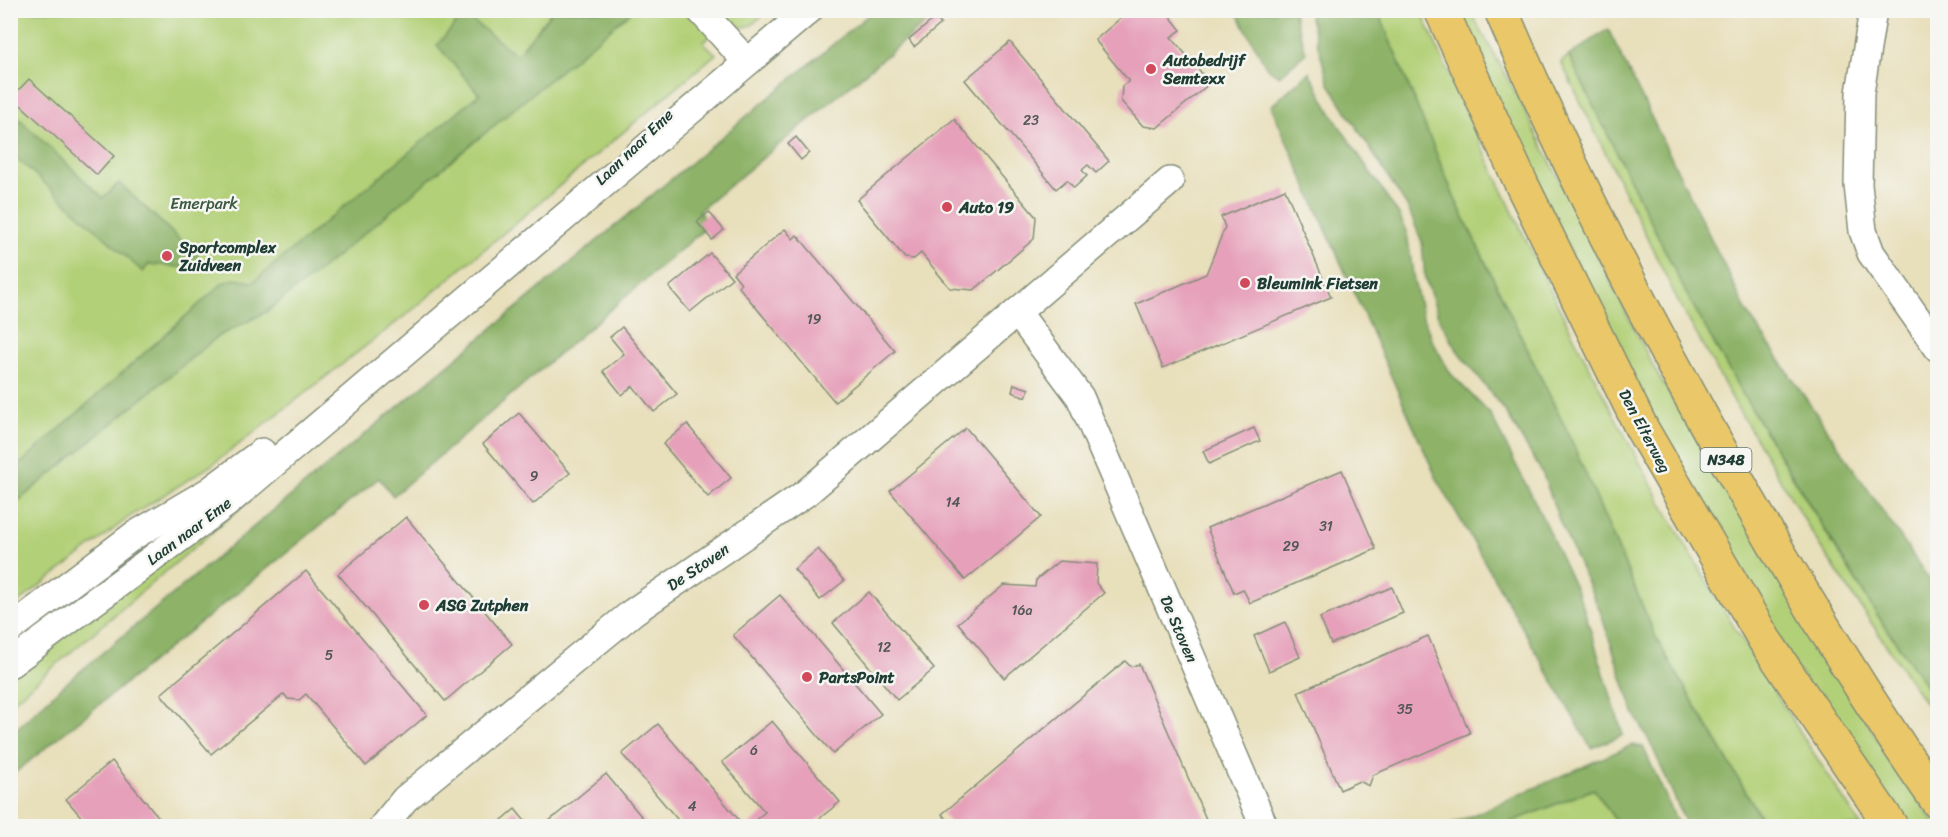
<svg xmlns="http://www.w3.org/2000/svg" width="1948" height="837" font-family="Sriracha,sans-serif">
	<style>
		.green { fill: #b2d077; stroke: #688656; stroke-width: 1.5 }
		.forest { fill: #8db268; stroke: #56784e; stroke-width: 1.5 }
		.building { fill: #e6a0ba }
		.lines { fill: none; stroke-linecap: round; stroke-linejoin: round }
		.minor-casing { stroke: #848e78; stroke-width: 30 }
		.major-casing { stroke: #848e78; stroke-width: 36 }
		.minor { stroke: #fff; stroke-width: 27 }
		.major { stroke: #eac769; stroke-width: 33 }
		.poi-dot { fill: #d1495b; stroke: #f6f6f2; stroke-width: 2 }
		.labels { text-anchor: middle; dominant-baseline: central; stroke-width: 5; stroke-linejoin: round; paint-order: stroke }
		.number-label { font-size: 14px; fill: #515656 }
		.shield { fill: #f6f6f2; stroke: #60746d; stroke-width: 1.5 }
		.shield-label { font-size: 15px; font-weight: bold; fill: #1f3d34 }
		.poi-label { font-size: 16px; font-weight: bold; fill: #1f3d34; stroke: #f6f6f2; text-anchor: start }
		.street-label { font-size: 16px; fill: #1f3d34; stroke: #f6f6f2 }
		.park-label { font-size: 16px; fill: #3c5a41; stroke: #f6f6f2 }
	</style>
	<rect width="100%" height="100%" fill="#f6f6f2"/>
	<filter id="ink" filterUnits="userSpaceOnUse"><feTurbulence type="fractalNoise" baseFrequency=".0167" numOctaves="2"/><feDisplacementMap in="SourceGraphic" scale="12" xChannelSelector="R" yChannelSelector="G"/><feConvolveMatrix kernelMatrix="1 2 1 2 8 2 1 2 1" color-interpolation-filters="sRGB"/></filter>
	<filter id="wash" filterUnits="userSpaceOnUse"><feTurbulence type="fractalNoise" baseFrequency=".008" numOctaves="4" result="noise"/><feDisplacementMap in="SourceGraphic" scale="24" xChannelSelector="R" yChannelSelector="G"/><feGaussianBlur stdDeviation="1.35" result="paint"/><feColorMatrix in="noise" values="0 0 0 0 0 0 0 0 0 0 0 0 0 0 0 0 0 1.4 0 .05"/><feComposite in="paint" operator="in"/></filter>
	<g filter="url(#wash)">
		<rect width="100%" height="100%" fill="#e8dfbb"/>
		<!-- green -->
		<g class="green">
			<path d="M755 10 761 17 750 26 734 28 728 23 703 42 716 54 411 311 212 465 132 515 11 608V11Z"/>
			<path d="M1378 11H1421C1495 180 1575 347 1665 509 1726 618 1793 722 1861 826H1766L1658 642 1572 442 1454 197Z"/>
			<path d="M1455 11H1470L1519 99 1656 372 1880 743 1937 826H1904L1798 670 1658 434Z"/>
			<path d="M1569 56 1686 293 1739 388 1831 541 1874 610 1937 702V721L1820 546 1738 409 1678 301 1561 62Z"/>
			<path d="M252 498 11 703V671Z"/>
			<path d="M1594 789 1619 826H1501Z"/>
		</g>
		<!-- forest -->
		<g class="forest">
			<path d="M552 11H632L320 270 266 312 217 337 11 507V472L223 283 234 279 253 282 479 94 437 45 464 14 517 55Z"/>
			<path d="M873 11H940L699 211 708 226 393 496 379 478 11 776V734L59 689Z"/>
			<path d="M1236 11H1293L1306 53 1279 76 1267 68Z"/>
			<path d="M1308 11H1378L1454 197 1572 442 1658 642 1766 826H1687L1651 744 1634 713 1600 611 1559 520 1543 474 1505 411 1457 350 1439 318 1425 278 1422 242 1408 208 1329 84Z"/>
			<path d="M1608 29 1747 312 1937 591V702L1874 610 1739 388 1686 293 1569 56Z"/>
			<path d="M1309 72 1334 118 1399 215 1407 233 1414 281 1422 315 1433 342 1451 374 1490 414 1537 506 1582 603 1623 735 1591 748 1436 477 1271 106Z"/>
			<path d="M11 111 103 198 119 183 206 264 200 269 149 264 143 272 11 153Z"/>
			<path d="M1632 745 1643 747 1679 826H1619L1594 789 1501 826H1448Z"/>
		</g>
		<g id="blocks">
			<!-- building -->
			<g class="building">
				<path d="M1130 10H1165L1181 30 1171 37 1210 83 1157 128 1143 126 1121 101 1122 86 1129 81 1095 40Z"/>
				<path d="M935 18 941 24 914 47 909 40Z"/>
				<path d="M1010 42 1109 161 1096 173 1088 165 1082 170 1087 176 1074 188 1067 180 1056 189 965 80Z"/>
				<path d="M29 79 114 156 97 175 12 97Z"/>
				<path d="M954 119 1036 217 1034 239 974 290 950 288 921 253 914 259 905 258 857 200Z"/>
				<path d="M796 137 809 153 801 160 788 144Z"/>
				<path d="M1285 189 1331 297 1163 368 1136 304 1206 274 1225 227 1221 217Z"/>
				<path d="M709 212 724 230 712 240 697 222Z"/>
				<path d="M785 229 793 239 797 235 895 351 835 402 738 286 741 283 733 273Z"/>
				<path d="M710 253 732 278 690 312 669 287Z"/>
				<path d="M622 327 677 394 654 412 633 386 622 395 603 371 624 354 610 337Z"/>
				<path d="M1014 384 1029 389 1026 397 1012 392Z"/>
				<path d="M519 413 570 473 533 504 483 444Z"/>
				<path d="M687 424 731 478 708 497 663 444Z"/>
				<path d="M966 428 1041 517 965 580 890 491Z"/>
				<path d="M1254 428 1260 441 1209 464 1203 451Z"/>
				<path d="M1342 470 1376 549 1250 603 1243 589 1234 593 1207 528Z"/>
				<path d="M406 517 512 644 445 701 338 574Z"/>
				<path d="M818 549 844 581 820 600 794 569Z"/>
				<path d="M1059 561 1097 564 1096 583 1104 593 1004 678 958 623 1004 585 1035 587 1036 580Z"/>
				<path d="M306 571 427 715 366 766 306 694 299 700 288 699 284 694 211 754 161 694Z"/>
				<path d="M1392 587 1403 613 1331 644 1320 618Z"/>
				<path d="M869 592 934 669 897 700 833 623Z"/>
				<path d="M780 595 881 714 833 754 733 635Z"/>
				<path d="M1285 622 1300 657 1269 671 1254 636Z"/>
				<path d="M1428 636 1470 733 1373 775 1369 786 1359 781 1340 790 1298 692Z"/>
				<path d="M1125 661 1131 667 1139 664 1209 826H953L942 814Z"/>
				<path d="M772 721 840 802 810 826H748L765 812 722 762Z"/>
				<path d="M658 724 744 826H683L622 754Z"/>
				<path d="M112 761 166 826H89L66 799Z"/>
				<path d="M606 774 646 822 641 826H543Z"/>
				<path d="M515 809 529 826H495Z"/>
			</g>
		</g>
	</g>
	<g filter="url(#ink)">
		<use href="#blocks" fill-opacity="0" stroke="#848e78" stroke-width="1.5"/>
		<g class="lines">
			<!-- minor casing -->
			<g class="minor-casing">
				<g id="minor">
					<path d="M700 10 747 62"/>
					<path d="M1873 10 1860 93 1858 185 1863 231 1871 253 1938 348"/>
					<path d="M1017 312 1080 397 1264 826"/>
					<path d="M10 629 133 536 208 492 262 452"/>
					<path d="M10 664 226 504 809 10"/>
					<path d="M383 826 405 799 633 612 806 493 1170 181"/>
				</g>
			</g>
			<!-- major casing -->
			<g class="major-casing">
				<g id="major">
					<path d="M1441 10 1522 185 1642 429 1764 639 1891 826"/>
					<path d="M1501 10C1567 166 1644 315 1727 462 1792 578 1861 693 1938 802"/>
				</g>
			</g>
			<!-- minor -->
			<use href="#minor" class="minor"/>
			<!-- major -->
			<use href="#major" class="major"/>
		</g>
	</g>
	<!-- markers -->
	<g class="poi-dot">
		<circle cx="1151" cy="69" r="6"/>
		<circle cx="947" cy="207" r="6"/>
		<circle cx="167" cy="256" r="6"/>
		<circle cx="1245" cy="283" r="6"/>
		<circle cx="424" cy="605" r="6"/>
		<circle cx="807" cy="677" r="6"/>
	</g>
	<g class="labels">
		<!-- number labels -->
		<g class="number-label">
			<text x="1031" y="120">23</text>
			<text x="814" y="319">19</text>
			<text x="534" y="476">9</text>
			<text x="953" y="502">14</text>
			<text x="1326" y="526">31</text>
			<text x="1291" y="546">29</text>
			<text x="1022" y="610">16a</text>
			<text x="884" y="647">12</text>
			<text x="329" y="655">5</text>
			<text x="1405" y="709">35</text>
			<text x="754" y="750">6</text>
			<text x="692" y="806">4</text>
		</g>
		<!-- shield labels -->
		<rect class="shield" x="1700.5" y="448" width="51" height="24" rx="4.5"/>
		<g class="shield-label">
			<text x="1726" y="460">N348</text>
		</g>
		<!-- poi labels -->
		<g class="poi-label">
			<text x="1163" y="60">Autobedrijf<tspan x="1163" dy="18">Semtexx</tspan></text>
			<text x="959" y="207">Auto 19</text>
			<text x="179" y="247">Sportcomplex<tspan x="179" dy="18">Zuidveen</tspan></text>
			<text x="1257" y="283">Bleumink Fietsen</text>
			<text x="436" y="605">ASG Zutphen</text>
			<text x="819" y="677">PartsPoint</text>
		</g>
		<!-- street labels -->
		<g class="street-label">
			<text transform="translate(634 147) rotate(-44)">Laan naar Eme</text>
			<text transform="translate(1645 431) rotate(62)">Den Elterweg</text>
			<text transform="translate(189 531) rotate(-37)">Laan naar Eme</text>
			<text transform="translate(698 567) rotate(-34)">De Stoven</text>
			<text transform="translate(1179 629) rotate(67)">De Stoven</text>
		</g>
		<!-- park labels -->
		<g class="park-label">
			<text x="204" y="203">Emerpark</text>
		</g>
	</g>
	<!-- margin -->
	<rect width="1948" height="837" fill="none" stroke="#f6f6f2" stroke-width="36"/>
</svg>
